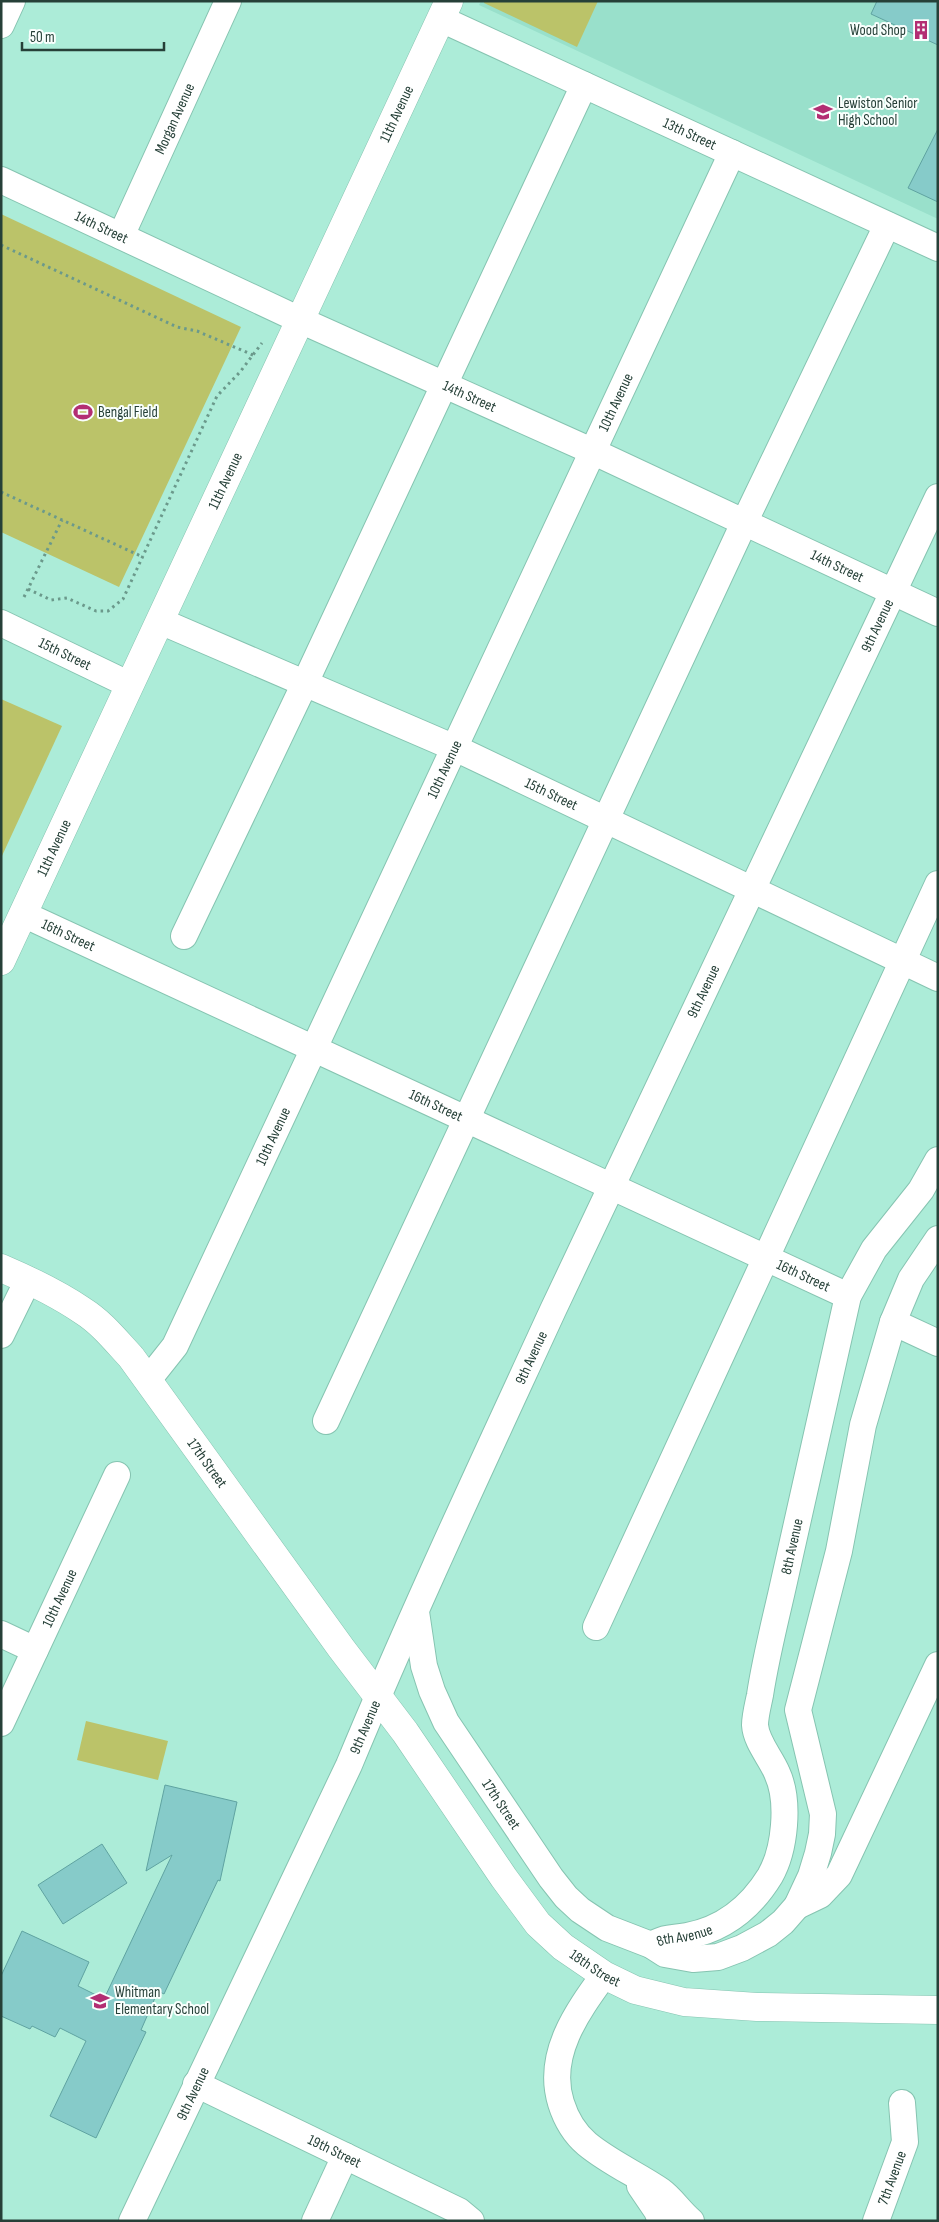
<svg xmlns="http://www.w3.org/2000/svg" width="939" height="2222" font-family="'Sofia Sans Condensed',sans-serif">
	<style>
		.built { fill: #99e0cb }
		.green { fill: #bbc369 }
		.building { fill: #86cbc9; stroke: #5fa3a1 }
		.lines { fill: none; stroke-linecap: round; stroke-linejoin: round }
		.minor-casing { stroke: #86c4b1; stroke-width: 28 }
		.major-casing { stroke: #86c4b1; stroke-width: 29 }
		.path { stroke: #6b998b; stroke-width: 3; stroke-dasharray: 2.5 4; stroke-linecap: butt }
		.minor { stroke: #fff; stroke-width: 26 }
		.major { stroke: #fff; stroke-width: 28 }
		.labels { text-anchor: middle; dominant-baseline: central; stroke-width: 4; stroke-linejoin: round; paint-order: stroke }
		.poi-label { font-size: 15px; fill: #264038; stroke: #f9fffd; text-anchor: start }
		.street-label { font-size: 15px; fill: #264038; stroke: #f9fffd }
	</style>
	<rect width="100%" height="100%" fill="#acecd8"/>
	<!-- built -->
	<path class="built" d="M481 1H938V219L479 5Z"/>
	<!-- green -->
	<g class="green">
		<path d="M484 1H598L577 47 484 3Z"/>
		<path d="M1 214 241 327 119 587 1 532Z"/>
		<path d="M1 699 62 726 1 858Z"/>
		<path d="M86 1721 168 1741 158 1780 77 1760Z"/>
	</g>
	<!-- building -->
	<g class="building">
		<path d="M877 1H938V45L871 14Z"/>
		<path d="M938 129V202L908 188Z"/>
		<path d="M165 1785 237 1802 220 1881 218 1880 164 1994 158 1991 141 2030 146 2032 96 2138 50 2116 86 2041 60 2028 55 2037 32 2026 30 2029 1 2016V1976L22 1931 89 1962 78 1986 104 1999 172 1855 146 1871Z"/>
		<path d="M102 1844 127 1883 63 1924 38 1885Z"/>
	</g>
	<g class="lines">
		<!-- minor casing -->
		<g class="minor-casing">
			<g id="minor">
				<path id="s1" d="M441 19 938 248"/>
				<path d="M1 25 12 1"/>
				<path id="s2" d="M1 180 300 320 594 452 938 613"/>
				<path id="s3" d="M121 236 228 1"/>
				<path id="s4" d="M160 621 455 748 938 978"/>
				<path id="s5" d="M1 623 130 685"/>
				<path id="s6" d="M23 914 848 1296"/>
				<path d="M184 936 305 683 584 85"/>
				<path d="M893 1322 938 1343"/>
				<path d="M1 1335 28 1280"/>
				<path id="s7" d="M148 1380 175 1346 732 153"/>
				<path d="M326 1421 744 523 887 225"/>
				<path id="s8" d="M416 1612 424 1666 432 1691 446 1722 551 1878 566 1897 580 1910 607 1928 651 1945 665 1954 693 1959 718 1957 742 1948 768 1934 783 1922 797 1906 811 1876 818 1853 822 1834 823 1814 798 1710 839 1551 863 1425 893 1322 911 1279 938 1239"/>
				<path d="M596 1627 938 884"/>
				<path d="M1 1634 35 1650"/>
				<path id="s9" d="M1 1723 117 1475"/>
				<path d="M797 1906 820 1895 839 1875 938 1665"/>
				<path id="s10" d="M651 1945C668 1936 670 1939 687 1936 724 1929 751 1907 770 1876 785 1850 790 1801 777 1773 771 1758 756 1742 755 1725 755 1716 758 1705 760 1695 765 1662 773 1629 781 1595 803 1496 825 1396 848 1296L874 1249 921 1190 938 1160"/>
				<path d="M604 1975C577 2012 546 2055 561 2103 566 2119 574 2133 587 2144 610 2163 638 2175 661 2191 672 2199 680 2212 691 2221"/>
				<path id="s11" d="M196 2084 459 2211 471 2221"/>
				<path d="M640 2186 657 2211 661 2221"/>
				<path id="s12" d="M132 2221 349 1765C413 1611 484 1460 553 1310 680 1038 810 768 938 497"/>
				<path d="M315 2221 345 2156"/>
				<path id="s13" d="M876 2221 905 2142 902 2103"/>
			</g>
		</g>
		<!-- major casing -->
		<g class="major-casing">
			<g id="major">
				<path id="s14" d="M1 961 449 1"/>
				<path id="s15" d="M1 1268C29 1280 58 1294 83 1311 102 1323 116 1341 131 1357L341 1648 405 1732 504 1878 538 1924 563 1947 604 1975 635 1990 684 2002 757 2007 938 2010"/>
			</g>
		</g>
		<!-- path -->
		<g class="path">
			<path d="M1 245 177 327 197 331 253 355"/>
			<path d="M1 492 143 557"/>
			<path d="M28 589 51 600 67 598 96 611H108L123 599 217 396 240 372 262 343"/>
			<path d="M24 597 62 520"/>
		</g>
		<!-- minor -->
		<use href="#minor" class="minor"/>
		<!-- major -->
		<use href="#major" class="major"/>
	</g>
	<!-- icons -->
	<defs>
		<g id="building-bare" transform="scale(1.5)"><path d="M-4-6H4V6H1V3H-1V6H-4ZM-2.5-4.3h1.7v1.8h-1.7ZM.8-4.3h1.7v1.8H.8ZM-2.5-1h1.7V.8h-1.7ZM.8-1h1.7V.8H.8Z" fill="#b32e73" stroke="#f9fffd" stroke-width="2.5" paint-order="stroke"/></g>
		<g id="school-bare" transform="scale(1.5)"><path d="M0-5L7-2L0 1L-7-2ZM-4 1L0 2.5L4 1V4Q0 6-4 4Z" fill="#b32e73" stroke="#f9fffd" stroke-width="2.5" paint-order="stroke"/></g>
		<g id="stadium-bare" transform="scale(1.5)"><path d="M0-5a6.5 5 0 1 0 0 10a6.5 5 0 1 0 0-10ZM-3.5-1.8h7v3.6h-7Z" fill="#b32e73" stroke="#f9fffd" stroke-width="2.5" paint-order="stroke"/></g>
	</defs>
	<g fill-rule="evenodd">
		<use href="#building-bare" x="921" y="30"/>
		<use href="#school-bare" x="823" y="112"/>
		<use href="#stadium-bare" x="83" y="412"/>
		<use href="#school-bare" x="100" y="2001"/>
	</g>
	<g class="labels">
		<!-- poi labels -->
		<g class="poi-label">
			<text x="906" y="30" text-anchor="end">Wood Shop</text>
			<text x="838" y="103">Lewiston Senior<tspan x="838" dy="17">High School</tspan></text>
			<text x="98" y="412">Bengal Field</text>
			<text x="115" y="1992">Whitman<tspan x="115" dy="17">Elementary School</tspan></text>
		</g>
		<!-- street labels -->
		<g class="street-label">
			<text stroke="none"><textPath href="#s14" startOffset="935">11th Avenue</textPath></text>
			<text stroke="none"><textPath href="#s3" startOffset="129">Morgan Avenue</textPath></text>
			<text stroke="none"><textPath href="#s1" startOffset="274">13th Street</textPath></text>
			<text stroke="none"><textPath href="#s2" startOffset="111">14th Street</textPath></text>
			<text stroke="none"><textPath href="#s2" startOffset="516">14th Street</textPath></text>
			<text stroke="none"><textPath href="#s7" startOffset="1085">10th Avenue</textPath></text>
			<text stroke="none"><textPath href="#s14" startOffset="530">11th Avenue</textPath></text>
			<text stroke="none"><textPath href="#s2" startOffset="921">14th Street</textPath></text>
			<text stroke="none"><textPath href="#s12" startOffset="1761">9th Avenue</textPath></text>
			<text stroke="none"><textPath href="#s5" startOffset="71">15th Street</textPath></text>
			<text stroke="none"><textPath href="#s7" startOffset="680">10th Avenue</textPath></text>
			<text stroke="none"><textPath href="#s4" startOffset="428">15th Street</textPath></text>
			<text stroke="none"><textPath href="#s14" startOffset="125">11th Avenue</textPath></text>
			<text stroke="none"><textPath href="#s6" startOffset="50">16th Street</textPath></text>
			<text stroke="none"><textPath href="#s12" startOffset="1356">9th Avenue</textPath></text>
			<text stroke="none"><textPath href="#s6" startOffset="455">16th Street</textPath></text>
			<text stroke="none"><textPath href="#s7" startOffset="275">10th Avenue</textPath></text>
			<text stroke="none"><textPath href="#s6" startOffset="860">16th Street</textPath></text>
			<text stroke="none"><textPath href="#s12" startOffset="951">9th Avenue</textPath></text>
			<text stroke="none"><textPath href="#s15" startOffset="290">17th Street</textPath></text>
			<text stroke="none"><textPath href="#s10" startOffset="485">8th Avenue</textPath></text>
			<text stroke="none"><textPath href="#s9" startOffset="138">10th Avenue</textPath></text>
			<text stroke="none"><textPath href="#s12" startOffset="546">9th Avenue</textPath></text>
			<text stroke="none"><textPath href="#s8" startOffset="214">17th Street</textPath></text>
			<text stroke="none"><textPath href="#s10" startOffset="35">8th Avenue</textPath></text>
			<text stroke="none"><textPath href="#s15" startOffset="930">18th Street</textPath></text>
			<text stroke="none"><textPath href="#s12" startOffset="141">9th Avenue</textPath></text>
			<text stroke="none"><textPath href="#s11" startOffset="154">19th Street</textPath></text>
			<text stroke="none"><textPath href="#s13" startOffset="46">7th Avenue</textPath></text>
		</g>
	</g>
	<!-- border -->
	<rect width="939" height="2222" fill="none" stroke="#264038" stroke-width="5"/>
	<!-- scale -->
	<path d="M22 42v8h142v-8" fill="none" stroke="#264038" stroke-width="2.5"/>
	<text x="30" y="42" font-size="15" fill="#264038" stroke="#f9fffd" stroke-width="4" paint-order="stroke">50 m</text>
</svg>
